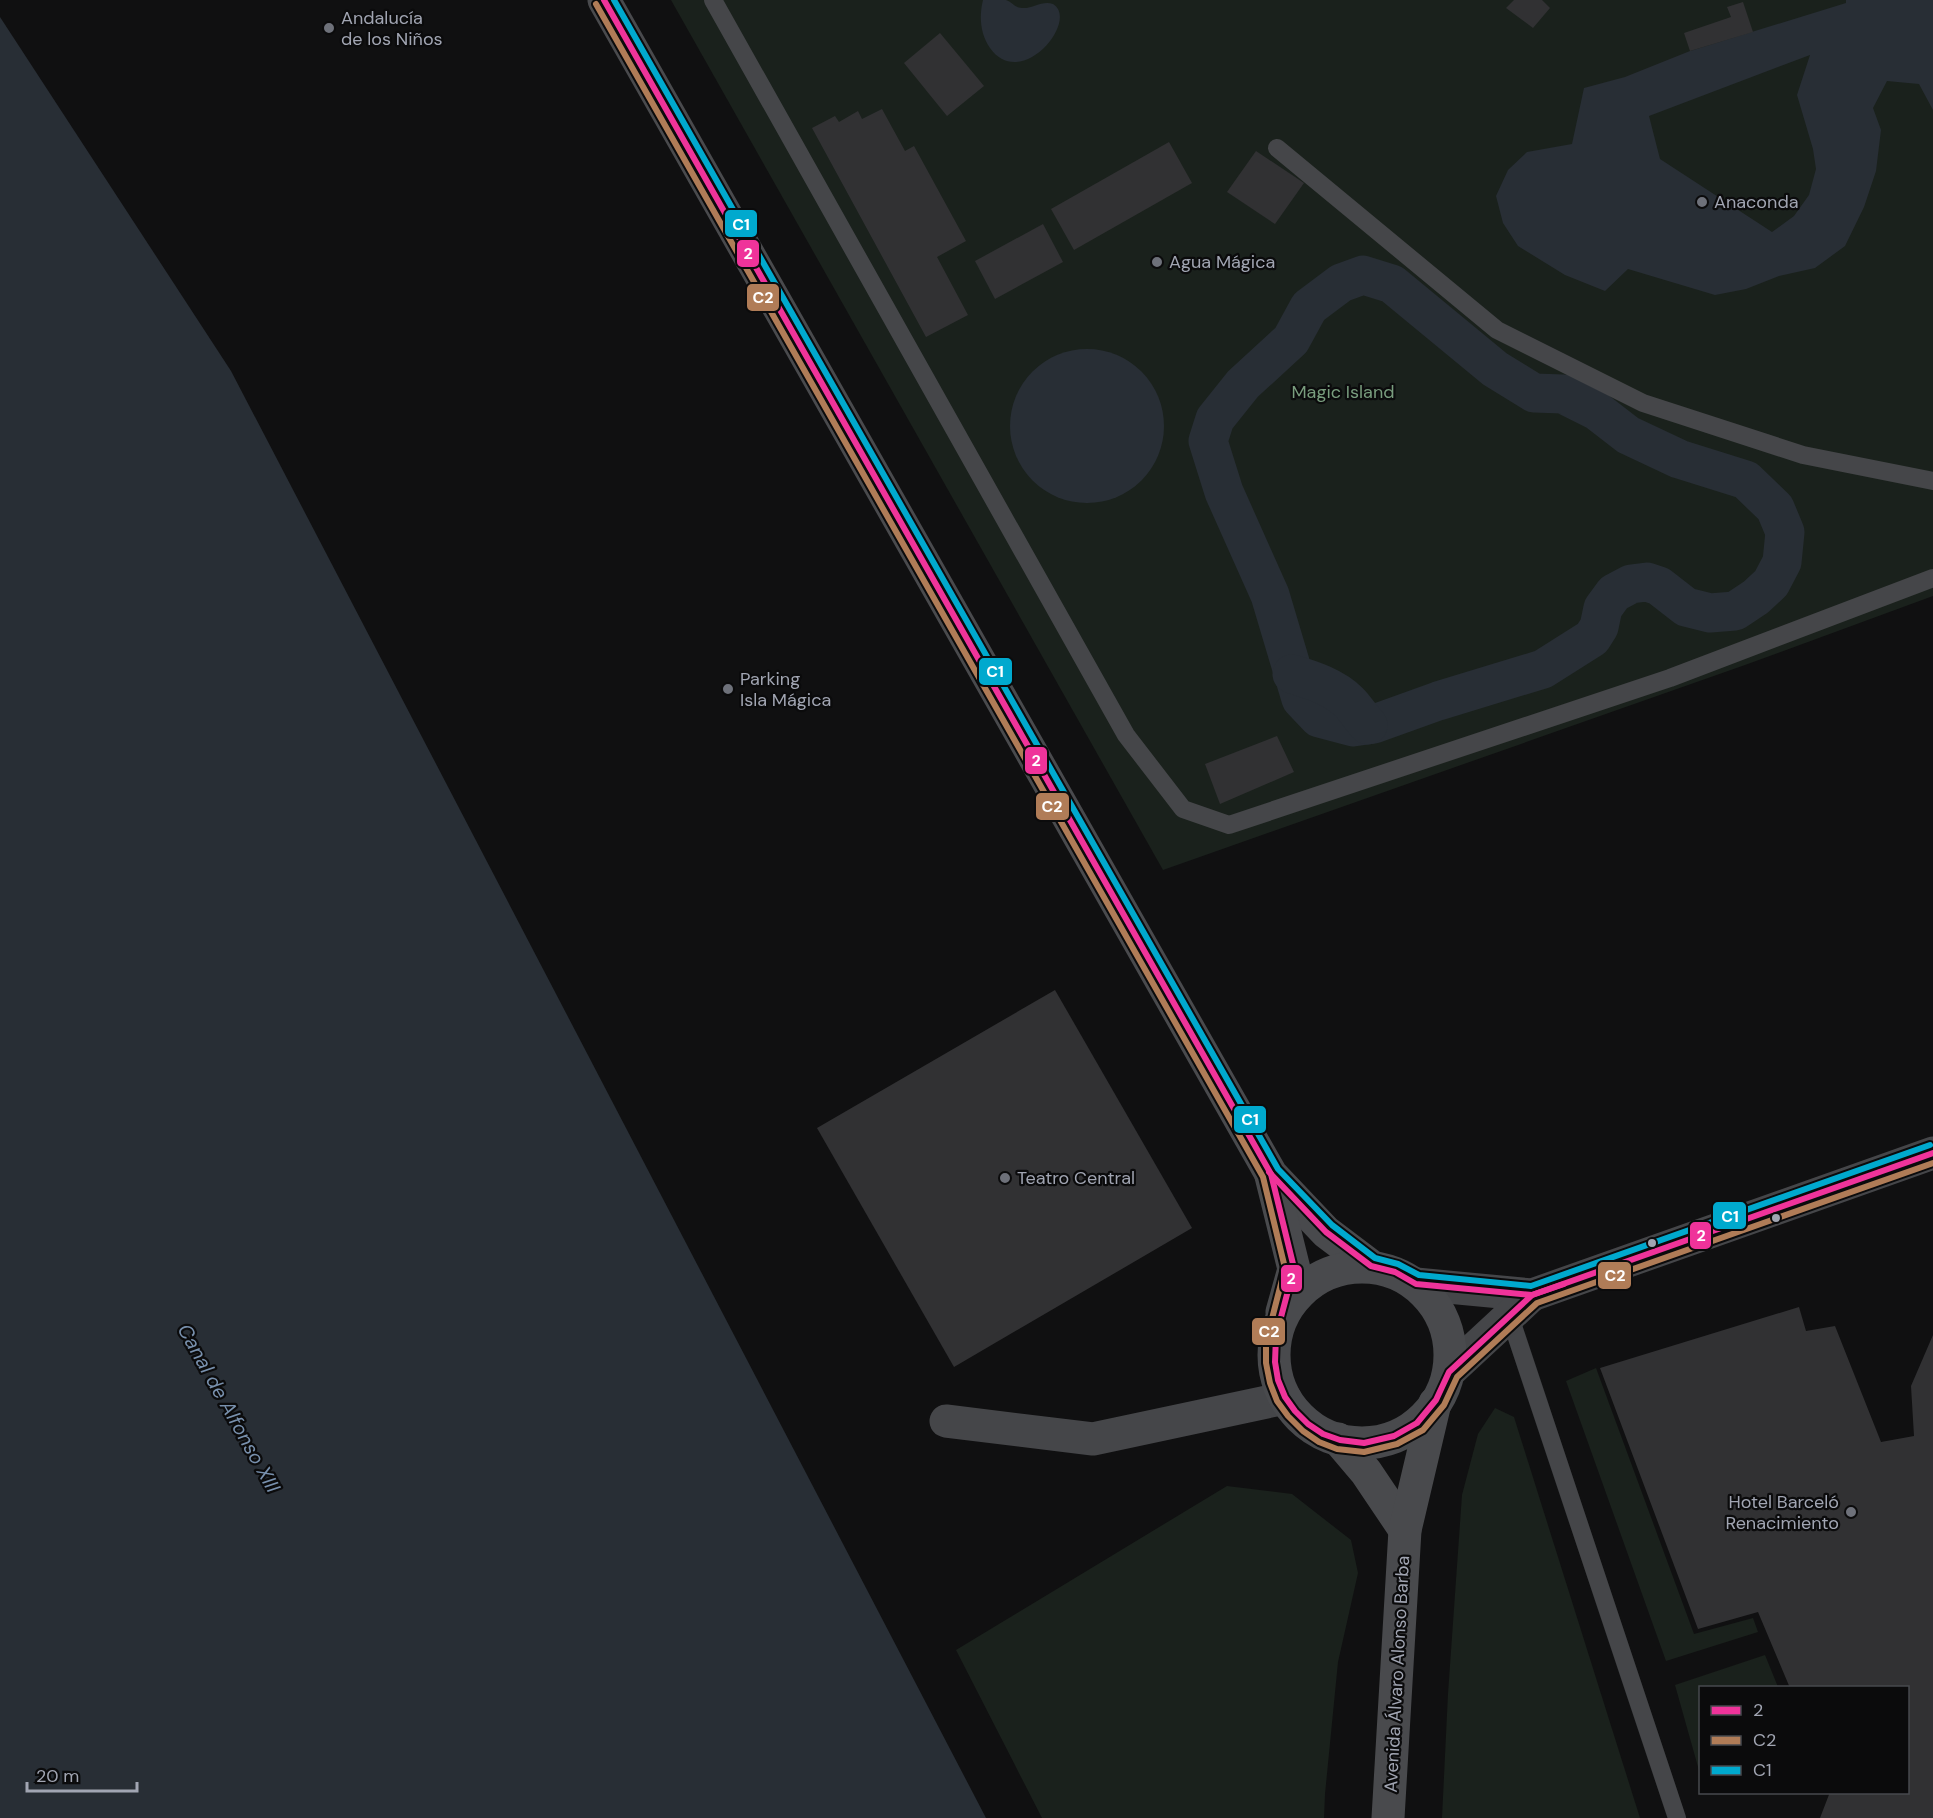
<svg xmlns="http://www.w3.org/2000/svg" width="1933" height="1818" font-family="'DM Sans',sans-serif">
	<style>
		.green { fill: #1a211c }
		.water { fill: #282e35; fill-rule: evenodd }
		.lines { fill: none; stroke-linecap: round; stroke-linejoin: round }
		.canal { stroke: #282e35; stroke-width: 39 }
		.building { fill: #313133 }
		.service { stroke: #454649; stroke-width: 18 }
		.minor { stroke: #454649; stroke-width: 33 }
		.tertiary { stroke: #454649; stroke-width: 33 }
		.secondary { stroke: #494a4d; stroke-width: 33 }
		.bus-1-casing { stroke: #0b0b0c; stroke-width: 10 }
		.bus-2-casing { stroke: #0b0b0c; stroke-width: 10 }
		.bus-3-casing { stroke: #0b0b0c; stroke-width: 10 }
		.bus-1 { stroke: #ef339a; stroke-width: 6 }
		.bus-2 { stroke: #b07c57; stroke-width: 6 }
		.bus-3 { stroke: #00a9ce; stroke-width: 6 }
		.poi-dot { fill: #6e717a; stroke: #0b0b0c; stroke-width: 2 }
		.bus-dot { fill: #a1a5b2; stroke: #0b0b0c; stroke-width: 2 }
		.labels { text-anchor: middle; dominant-baseline: central; stroke-width: 4.5; stroke-linejoin: round; paint-order: stroke }
		.poi-label { font-size: 18px; fill: #a1a5b2; stroke: #0b0b0c; text-anchor: start }
		.park-label { font-size: 18px; fill: #799d7e; stroke: #0b0b0c }
		.street-label { font-size: 18px; fill: #a1a5b2; stroke: #0b0b0c }
		.water-label { font-size: 20px; font-style: italic; fill: #7890ad; stroke: #0b0b0c }
		.line-badge { stroke: #0b0b0c; stroke-width: 2 }
		.badge-label { font-size: 16px; text-anchor: middle; font-weight: bold; fill: #fff }
	</style>
	<rect width="100%" height="100%" fill="#101011"/>
	<!-- green -->
	<g class="green">
		<path d="M671 0H1933V596L1745 665 1163 870Z"/>
		<path d="M1596 1368 1694 1634 1753 1618 1758 1632 1666 1661 1566 1381Z"/>
		<path d="M1495 1408 1514 1417 1640 1818H1442L1448 1694 1462 1495 1478 1434Z"/>
		<path d="M1227 1486 1292 1494 1351 1540 1358 1573 1338 1662 1325 1794 1324 1818H1042L956 1650Z"/>
		<path d="M1765 1655 1778 1687 1700 1688V1774L1675 1685Z"/>
	</g>
	<!-- water -->
	<g class="water">
		<path d="M983 0C990 0 1000 0 1006 0 1012 2 1015 8 1022 8 1033 9 1042 0 1053 4 1080 20 1021 92 990 48 980 34 979 16 983 0Z"/>
		<path d="M1846 0H1933V110L1919 84 1887 81 1873 108 1881 130 1876 171 1864 207 1845 246 1815 268 1779 276 1746 289 1715 295 1628 269 1605 291 1565 275 1518 246 1503 223 1496 196 1508 170 1527 152 1572 144 1584 88 1625 77 1690 51 1846 3ZM1810 55 1797 95 1813 149 1816 169 1809 195 1794 216 1772 232 1660 159 1649 116Z"/>
		<path d="M0 17 231 371 986 1818H0Z"/>
		<circle cx="1087" cy="426" r="77"/>
	</g>
	<g class="lines">
		<!-- canal -->
		<g class="canal">
			<path d="M1363 275 1392 284 1495 369 1534 393 1563 394 1597 411 1628 435 1679 459 1746 480 1775 508 1785 532 1782 562 1771 583 1756 597 1735 611 1710 613 1686 607 1659 586 1647 582 1631 584 1614 593 1603 608 1599 627 1592 638 1543 669 1438 701 1374 724 1353 727 1319 718 1301 699 1270 595 1224 492 1208 441 1215 419 1243 384 1291 340 1309 307 1341 283Z"/>
			<path d="M1292 674C1312 680 1334 687 1349 702 1356 709 1361 718 1368 725"/>
		</g>
	</g>
	<!-- building -->
	<g class="building">
		<path d="M1514 0H1542L1550 8 1533 28 1506 8Z"/>
		<path d="M1743 2 1753 32 1690 51 1684 33 1731 17 1727 7Z"/>
		<path d="M940 33 984 86 947 116 904 63Z"/>
		<path d="M882 109 905 151 914 146 966 241 937 257 968 315 926 337 812 128 835 116 839 122 858 111 862 119Z"/>
		<path d="M1169 142 1192 183 1074 250 1051 209Z"/>
		<path d="M1256 151 1304 183 1275 224 1227 192Z"/>
		<path d="M1043 224 1063 262 995 299 975 261Z"/>
		<path d="M1277 736 1294 772 1220 804 1205 764Z"/>
		<path d="M1055 990 1192 1228 954 1367 817 1128Z"/>
		<path d="M1799 1307 1806 1331 1835 1326 1881 1442 1914 1436 1911 1386 1933 1335V1818H1820L1830 1792H1908V1688H1790L1758 1612 1698 1629 1600 1368Z"/>
	</g>
	<g class="lines">
		<!-- service -->
		<g class="service">
			<path d="M713 0 1126 735 1183 809 1229 825 1670 678 1933 578"/>
			<path d="M1277 148 1497 330 1643 403 1803 455 1933 481"/>
			<path d="M1510 1317 1677 1818"/>
		</g>
		<!-- minor -->
		<path class="minor" d="M946 1421 1093 1439 1285 1398"/>
		<!-- tertiary -->
		<g class="tertiary">
			<path d="M1416 1284 1532 1295 1933 1153"/>
			<path d="M1449 1372 1532 1295"/>
		</g>
		<!-- secondary -->
		<g class="secondary">
			<path d="M604 0 1271 1174 1326 1232 1371 1266"/>
			<path d="M1271 1176 1294 1269 1282 1312"/>
			<circle cx="1362" cy="1355" r="88"/>
			<path d="M1338 1439 1366 1472 1405 1530"/>
			<path d="M1388 1818 1405 1530 1435 1403"/>
		</g>
		<!-- bus-1 casing -->
		<g class="bus-1-casing">
			<g id="bus-1">
				<path d="M604 0 1271 1174 1294 1268 1276 1336 1275 1362 1278 1380 1285 1397 1295 1411 1308 1424 1323 1434 1340 1440 1364 1443 1394 1436 1417 1423 1436 1400 1449 1372 1532 1295 1933 1153"/>
				<path d="M1269 1172 1326 1232 1371 1266 1395 1272 1416 1284 1532 1295 1564 1284"/>
			</g>
		</g>
		<!-- bus-2 casing -->
		<g class="bus-2-casing">
			<path id="bus-2" d="M596 4 1263 1177 1285 1268 1266 1342V1363L1270 1383 1277 1401 1288 1416 1303 1431 1319 1442 1337 1449 1364 1452 1397 1444 1423 1430 1444 1405 1457 1377 1537 1303 1933 1163"/>
		</g>
		<!-- bus-3 casing -->
		<g class="bus-3-casing">
			<path id="bus-3" d="M614 0 1278 1169 1332 1225 1375 1258 1398 1264 1419 1275 1531 1286 1930 1145"/>
		</g>
		<!-- bus-1 -->
		<use href="#bus-1" class="bus-1"/>
		<!-- bus-2 -->
		<use href="#bus-2" class="bus-2"/>
		<!-- bus-3 -->
		<use href="#bus-3" class="bus-3"/>
	</g>
	<!-- markers -->
	<g class="poi-dot">
		<circle cx="329" cy="28" r="6"/>
		<circle cx="1702" cy="202" r="6"/>
		<circle cx="1157" cy="262" r="6"/>
		<circle cx="728" cy="689" r="6"/>
		<circle cx="1005" cy="1178" r="6"/>
		<circle cx="1851" cy="1512" r="6"/>
	</g>
	<g class="bus-dot">
		<circle cx="1776" cy="1218" r="5"/>
		<circle cx="1652" cy="1243" r="5"/>
	</g>
	<g class="labels">
		<!-- poi labels -->
		<g class="poi-label">
			<text x="341" y="18">Andalucía<tspan x="341" dy="21">de los Niños</tspan></text>
			<text x="1714" y="202">Anaconda</text>
			<text x="1169" y="262">Agua Mágica</text>
			<text x="740" y="679">Parking<tspan x="740" dy="21">Isla Mágica</tspan></text>
			<text x="1017" y="1178">Teatro Central</text>
			<text x="1839" y="1502" text-anchor="end">Hotel Barceló<tspan x="1839" dy="21">Renacimiento</tspan></text>
		</g>
		<!-- park labels -->
		<g class="park-label">
			<text x="1343" y="392">Magic Island</text>
		</g>
		<!-- street labels -->
		<g class="street-label">
			<text transform="translate(1397 1674) rotate(-87)">Avenida Álvaro Alonso Barba</text>
		</g>
		<!-- water labels -->
		<g class="water-label">
			<text transform="translate(229 1408) rotate(61)">Canal de Alfonso XIII</text>
		</g>
	</g>
	<g class="line-badge">
		<rect x="724" y="209" width="34" height="29" rx="6" fill="#00a9ce"/>
		<rect x="736" y="239" width="24" height="29" rx="6" fill="#ef339a"/>
		<rect x="746" y="283" width="34" height="29" rx="6" fill="#b07c57"/>
		<rect x="978" y="657" width="35" height="29" rx="6" fill="#00a9ce"/>
		<rect x="1024" y="746" width="24" height="29" rx="6" fill="#ef339a"/>
		<rect x="1035" y="792" width="35" height="29" rx="6" fill="#b07c57"/>
		<rect x="1233" y="1105" width="34" height="29" rx="6" fill="#00a9ce"/>
		<rect x="1712" y="1201" width="35" height="29" rx="6" fill="#00a9ce"/>
		<rect x="1689" y="1221" width="23" height="29" rx="6" fill="#ef339a"/>
		<rect x="1597" y="1261" width="35" height="29" rx="6" fill="#b07c57"/>
		<rect x="1280" y="1264" width="23" height="29" rx="6" fill="#ef339a"/>
		<rect x="1251" y="1317" width="35" height="29" rx="6" fill="#b07c57"/>
	</g>
	<g class="badge-label">
		<text x="741" y="230">C1</text>
		<text x="748" y="259">2</text>
		<text x="763" y="303">C2</text>
		<text x="995" y="677">C1</text>
		<text x="1036" y="766">2</text>
		<text x="1052" y="812">C2</text>
		<text x="1250" y="1125">C1</text>
		<text x="1730" y="1222">C1</text>
		<text x="1701" y="1241">2</text>
		<text x="1615" y="1281">C2</text>
		<text x="1291" y="1284">2</text>
		<text x="1269" y="1337">C2</text>
	</g>
	<!-- legend -->
	<rect x="1699" y="1686" width="210" height="108" fill="#0b0b0c" stroke="#47494e" stroke-width="1.5"/>
	<rect x="1711" y="1706" width="30" height="9" fill="#ef339a" stroke="#47494e" stroke-width="1.5"/>
	<text x="1753" y="1716" font-size="18" fill="#a1a5b2">2</text>
	<rect x="1711" y="1736" width="30" height="9" fill="#b07c57" stroke="#47494e" stroke-width="1.5"/>
	<text x="1753" y="1746" font-size="18" fill="#a1a5b2">C2</text>
	<rect x="1711" y="1766" width="30" height="9" fill="#00a9ce" stroke="#47494e" stroke-width="1.5"/>
	<text x="1753" y="1776" font-size="18" fill="#a1a5b2">C1</text>
	<!-- scale -->
	<path d="M27 1782v9h110v-9" fill="none" stroke="#a1a5b2" stroke-width="3"/>
	<text x="36" y="1782" font-size="18" fill="#a1a5b2" stroke="#0b0b0c" stroke-width="4.5" paint-order="stroke">20 m</text>
</svg>
